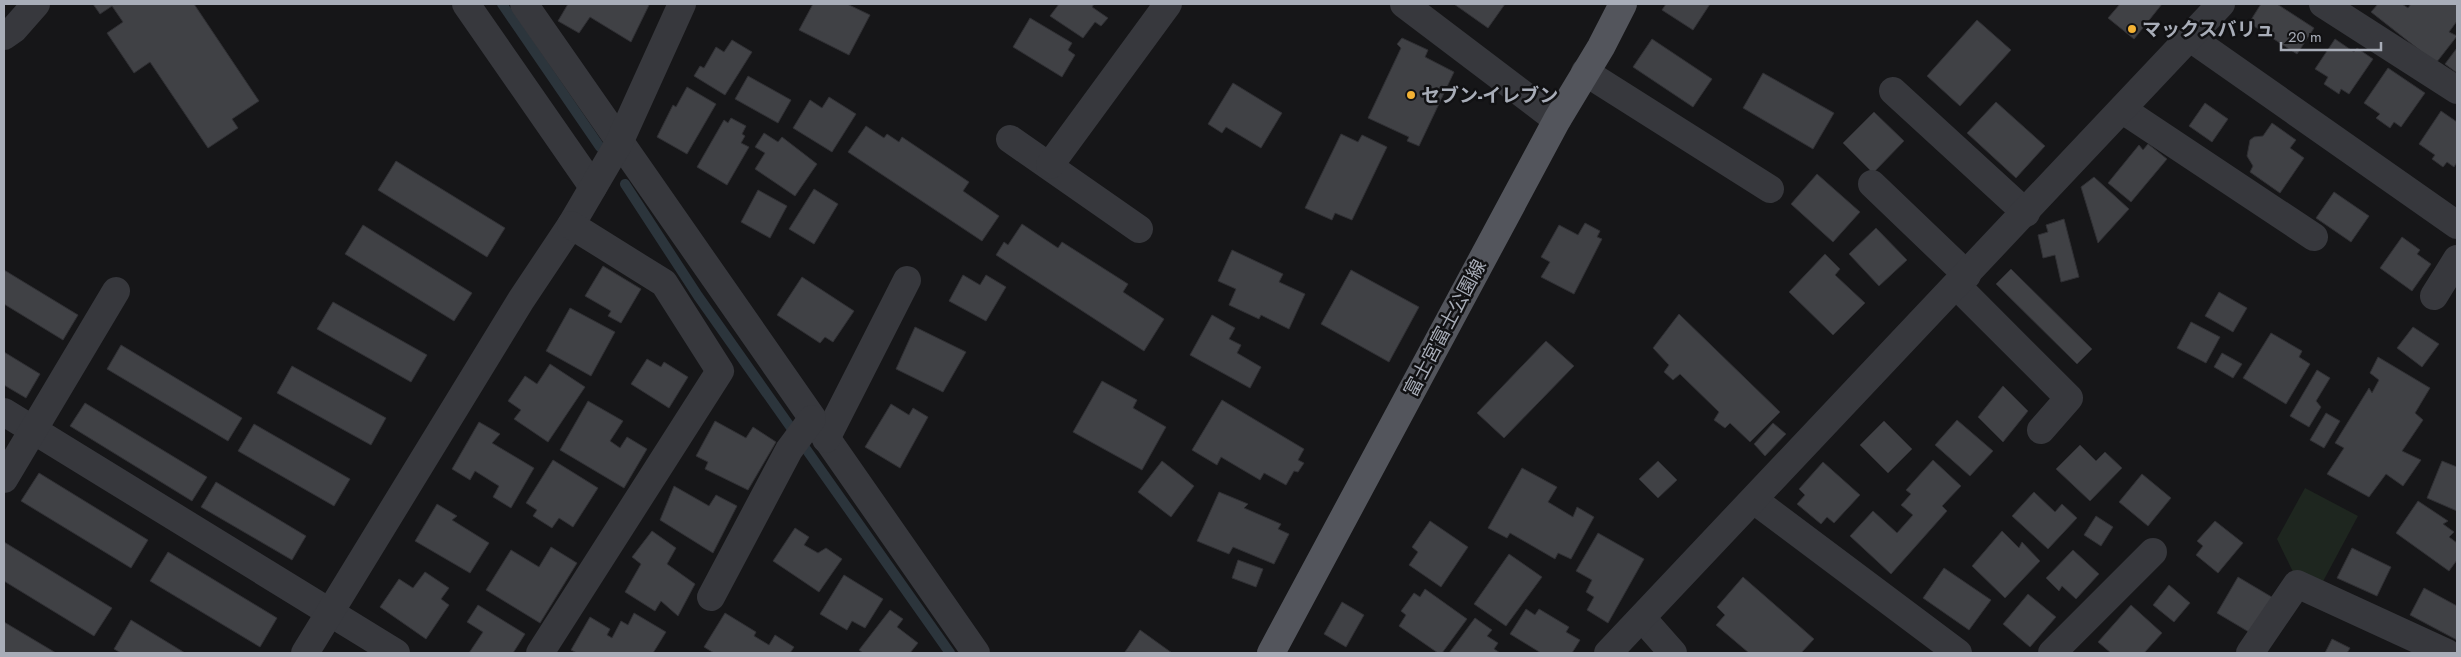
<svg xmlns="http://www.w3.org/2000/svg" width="2461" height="657" font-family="Jost,'Noto Sans JP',sans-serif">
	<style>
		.green { fill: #1e261f }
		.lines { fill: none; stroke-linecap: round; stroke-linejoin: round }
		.stream { stroke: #2c353c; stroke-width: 10 }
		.building { fill: #404145; stroke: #303034 }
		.minor { stroke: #37383d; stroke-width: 28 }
		.major { stroke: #53555c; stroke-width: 28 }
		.poi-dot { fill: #f2b134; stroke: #111113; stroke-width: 2 }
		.labels { text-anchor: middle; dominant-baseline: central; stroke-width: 5; stroke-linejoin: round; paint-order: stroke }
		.poi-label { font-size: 19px; font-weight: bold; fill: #a8adb8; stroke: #111113; text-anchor: start }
		.street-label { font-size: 19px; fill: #a8adb8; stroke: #111113 }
	</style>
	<rect width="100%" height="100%" fill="#161618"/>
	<!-- green -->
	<path class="green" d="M2305 488 2358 516 2320 587 2293 572 2277 539Z"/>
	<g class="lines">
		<!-- stream -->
		<g class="stream">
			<path d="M502 4 600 147"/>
			<path d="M625 184 698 296 950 653"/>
		</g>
	</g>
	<!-- building -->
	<g class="building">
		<path d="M93 4H194L259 101 232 119 238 128 208 148 150 62 134 73 107 33 123 22 112 6 100 14Z"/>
		<path d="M568 4H647L649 5 631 42 590 17 579 33 558 21Z"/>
		<path d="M813 4H847L870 15 849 55 799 30Z"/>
		<path d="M1059 4H1094L1092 7 1108 18 1101 26 1095 22 1083 38 1050 16Z"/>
		<path d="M1454 4H1505L1488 28Z"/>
		<path d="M1666 4H1710L1693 30 1662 10Z"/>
		<path d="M2120 4H2162L2134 39 2108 18Z"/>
		<path d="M2261 4H2277L2314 28 2297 54 2249 23Z"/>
		<path d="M2378 4H2402L2408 8 2411 4H2457V21L2449 32 2457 36 2436 63 2371 12Z"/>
		<path d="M1030 18 1072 43 1068 50 1075 55 1062 77 1013 47Z"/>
		<path d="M1977 20 2011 50 1960 106 1927 76Z"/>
		<path d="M1402 38 1428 50 1425 57 1454 72 1419 146 1407 141 1409 137 1368 118 1401 48 1397 44Z"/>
		<path d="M1652 39 1712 79 1693 107 1633 67Z"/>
		<path d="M2335 39 2354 52 2357 48 2373 59 2349 94 2341 89 2339 94 2324 84 2328 77 2315 69Z"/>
		<path d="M732 40 752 52 725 95 694 76 700 66 704 68 716 47 724 52Z"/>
		<path d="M2457 48V73L2445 64Z"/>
		<path d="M2388 68 2425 93 2401 127 2394 122 2390 128 2376 118 2380 114 2364 103Z"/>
		<path d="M1763 73 1834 113 1813 149 1743 108Z"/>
		<path d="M748 76 791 100 778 123 735 99Z"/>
		<path d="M1233 83 1282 113 1261 148 1226 127 1222 133 1208 124Z"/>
		<path d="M687 87 716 104 687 154 657 137 673 105 676 107Z"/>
		<path d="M829 97 856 114 832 152 793 128 810 100 822 108Z"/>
		<path d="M1996 102 2045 146 2016 178 1967 133Z"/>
		<path d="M2205 103 2228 119 2212 142 2189 126Z"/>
		<path d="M2441 111 2457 122V162L2454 167 2447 162 2443 167 2432 159 2435 155 2419 144Z"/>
		<path d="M1874 112 1904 141 1873 173 1843 143Z"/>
		<path d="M731 118 746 126 742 134 745 136 741 143 749 147 727 185 697 167 724 120 728 123Z"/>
		<path d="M2272 123 2296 140 2290 148 2304 158 2280 193 2250 172 2253 166 2247 156 2250 140 2254 137 2263 136Z"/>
		<path d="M866 126 884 138 887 134 899 142 902 137 969 182 963 191 999 216 982 241 848 152Z"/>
		<path d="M764 133 778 142 782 137 817 164 795 196 755 169 765 153 755 147Z"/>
		<path d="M1341 134 1358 142 1362 135 1387 147 1352 220 1335 213 1332 220 1305 208Z"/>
		<path d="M2148 144 2167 159 2131 202 2108 183 2139 145 2143 150Z"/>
		<path d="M396 161 505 228 487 257 378 190Z"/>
		<path d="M1817 174 1860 212 1833 242 1791 204Z"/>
		<path d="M2094 177 2129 209 2098 243 2081 187Z"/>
		<path d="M814 189 838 204 814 244 789 229Z"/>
		<path d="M758 190 787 206 770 238 741 222Z"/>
		<path d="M2334 192 2369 216 2351 242 2316 218Z"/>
		<path d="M2064 219 2079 277 2061 282 2055 255 2043 258 2038 235 2048 232 2046 225Z"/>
		<path d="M1585 223 1600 231 1597 237 1602 239 1574 294 1541 277 1550 262 1541 257 1559 225 1578 235Z"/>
		<path d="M1022 224 1058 248 1062 242 1128 284 1123 292 1164 319 1144 351 996 255 1004 242 1008 245Z"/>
		<path d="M363 225 472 293 454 321 345 254Z"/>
		<path d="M1876 228 1907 260 1879 286 1849 254Z"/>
		<path d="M2402 237 2420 250 2417 254 2431 264 2412 291 2380 268Z"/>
		<path d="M1232 250 1283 274 1279 282 1305 294 1289 329 1261 315 1259 319 1229 305 1236 289 1218 281Z"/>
		<path d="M1825 254 1840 269 1835 275 1865 303 1833 335 1789 292Z"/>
		<path d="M603 266 641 289 621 323 608 316 611 311 585 296Z"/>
		<path d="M2011 269 2092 349 2077 364 1996 284Z"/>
		<path d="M4 270 78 315 63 340 4 304Z"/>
		<path d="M1351 270 1419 307 1389 362 1321 324Z"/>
		<path d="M963 275 980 285 986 275 1006 287 986 321 949 301Z"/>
		<path d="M802 277 854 311 833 342 825 337 820 343 777 315Z"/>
		<path d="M2219 292 2247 308 2233 332 2205 316Z"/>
		<path d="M333 302 427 355 411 382 317 329Z"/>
		<path d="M570 308 615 332 591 376 546 351Z"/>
		<path d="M1679 314 1780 412 1750 442 1730 423 1725 428 1714 420 1719 412 1680 374 1673 380 1664 372 1669 365 1653 348Z"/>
		<path d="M1212 315 1235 328 1229 339 1241 345 1237 353 1261 367 1250 388 1190 355Z"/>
		<path d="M2191 322 2220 337 2206 363 2177 348Z"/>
		<path d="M915 327 966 352 943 392 896 369Z"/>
		<path d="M2413 327 2439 344 2422 367 2397 348Z"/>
		<path d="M2271 333 2302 351 2299 357 2310 364 2286 404 2243 378Z"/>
		<path d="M1546 341 1574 366 1504 438 1477 413Z"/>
		<path d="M121 345 242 418 228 441 107 369Z"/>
		<path d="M4 352 40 374 26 398 4 385Z"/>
		<path d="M2222 353 2242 364 2233 378 2214 367Z"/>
		<path d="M2378 357 2430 388 2415 413 2423 420 2402 451 2421 460 2403 486 2386 474 2369 497 2327 474 2344 448 2335 443 2369 388 2372 393 2379 380 2370 373Z"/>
		<path d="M647 359 661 367 664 362 688 377 669 408 631 384Z"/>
		<path d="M550 364 585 387 548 442 514 419 521 410 508 401 525 376 537 384Z"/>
		<path d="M292 366 386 418 371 445 277 393Z"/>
		<path d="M2317 370 2330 378 2316 401 2321 407 2309 427 2290 416Z"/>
		<path d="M1102 381 1137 400 1133 408 1166 427 1142 470 1073 432Z"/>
		<path d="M2003 386 2028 411 2003 442 1978 417Z"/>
		<path d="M1222 400 1304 449 1298 460 1304 463 1298 472 1294 471 1286 485 1264 473 1260 480 1221 457 1217 465 1192 450Z"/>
		<path d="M588 401 623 421 610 441 620 448 627 437 647 449 624 488 560 450Z"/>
		<path d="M85 403 207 477 192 501 70 426Z"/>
		<path d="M891 404 909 415 913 408 928 417 900 468 865 447Z"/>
		<path d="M2326 413 2340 421 2324 448 2310 440Z"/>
		<path d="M1957 420 1993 451 1970 476 1935 445Z"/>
		<path d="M715 421 746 438 753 427 776 442 748 490 705 469 708 462 696 456Z"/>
		<path d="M1884 421 1912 449 1888 473 1860 445Z"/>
		<path d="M479 422 500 434 492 443 534 468 511 508 493 497 499 486 475 471 470 480 452 469Z"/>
		<path d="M1773 423 1786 434 1765 456 1754 444Z"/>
		<path d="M254 424 350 479 334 506 238 451Z"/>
		<path d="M2080 445 2096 461 2105 452 2122 468 2090 501 2056 469Z"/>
		<path d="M553 460 598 488 573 527 559 518 552 528 533 516 537 510 526 503Z"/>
		<path d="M1933 460 1961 486 1942 506 1947 511 1891 574 1850 536 1873 511 1897 533 1913 515 1901 505 1911 494 1906 490Z"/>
		<path d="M1162 461 1194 486 1171 517 1138 492Z"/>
		<path d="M1658 461 1677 480 1658 498 1639 479Z"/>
		<path d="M2442 461 2457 467V511L2427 498Z"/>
		<path d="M1823 462 1860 495 1834 523 1827 517 1821 524 1797 504 1805 495 1799 489Z"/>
		<path d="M1522 468 1557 487 1548 502 1573 517 1577 507 1594 517 1571 559 1558 553 1555 559 1510 533 1507 538 1488 528Z"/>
		<path d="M39 473 148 540 131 568 21 501Z"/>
		<path d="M2142 474 2171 498 2148 526 2119 502Z"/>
		<path d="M216 482 306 536 292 560 201 507Z"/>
		<path d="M674 486 709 506 716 495 737 506 713 553 660 520Z"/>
		<path d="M1219 492 1248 504 1244 508 1281 524 1278 529 1289 534 1274 564 1233 547 1229 554 1197 541Z"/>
		<path d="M2034 492 2055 512 2062 504 2077 518 2048 549 2012 516Z"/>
		<path d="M2418 501 2448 521 2443 524 2454 532 2449 537 2457 543V560L2449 571 2396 533Z"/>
		<path d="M437 504 457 516 452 520 489 543 470 573 415 541Z"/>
		<path d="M2096 516 2113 527 2101 546 2084 535Z"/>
		<path d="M1430 521 1468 547 1441 587 1409 565 1418 552 1412 547Z"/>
		<path d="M2215 521 2243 543 2218 573 2196 555 2203 546 2197 541Z"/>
		<path d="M795 528 809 537 804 545 818 553 826 548 842 559 819 592 773 561Z"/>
		<path d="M652 531 676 548 667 564 695 584 678 616 661 601 655 611 625 592 641 564 632 557Z"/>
		<path d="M2002 531 2019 548 2022 542 2040 561 2005 598 1972 566Z"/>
		<path d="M1598 533 1644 559 1608 623 1587 610 1594 597 1586 592 1592 580 1576 571Z"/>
		<path d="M4 542 112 608 94 636 4 581Z"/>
		<path d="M551 547 577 563 540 623 486 590 511 550 539 567Z"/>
		<path d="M2352 548 2391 567 2377 596 2337 578Z"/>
		<path d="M2073 550 2099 574 2076 599 2062 586 2059 591 2046 578Z"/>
		<path d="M168 552 277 618 260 647 150 581Z"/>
		<path d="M1509 554 1542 577 1506 626 1474 604Z"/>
		<path d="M1238 560 1263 569 1256 587 1232 578Z"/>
		<path d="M1944 568 1991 600 1969 630 1923 598Z"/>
		<path d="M425 572 449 588 441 599 449 605 426 639 380 607 399 579 413 588Z"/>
		<path d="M844 575 883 599 865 628 852 621 847 630 820 614Z"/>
		<path d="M1743 577 1814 639 1801 653H1749L1716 625 1725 615 1717 607Z"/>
		<path d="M2238 577 2275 599 2254 635 2217 613Z"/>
		<path d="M2169 585 2190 603 2174 622 2153 605Z"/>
		<path d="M2424 588 2457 606V640L2410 615Z"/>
		<path d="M1425 589 1467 619 1442 653H1438L1399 626 1406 615 1401 611 1414 593 1420 597Z"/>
		<path d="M2028 594 2056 617 2030 647 2003 624Z"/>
		<path d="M1342 602 1364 615 1346 647 1324 634Z"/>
		<path d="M478 605 525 634 513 653H469L483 632 467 622Z"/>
		<path d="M2131 605 2162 633 2144 653H2111L2098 642Z"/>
		<path d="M1526 609 1535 615 1539 609 1569 627 1566 632 1580 640 1572 653H1541L1510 634Z"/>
		<path d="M890 610 903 619 897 627 918 643 910 653H863L859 650Z"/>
		<path d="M634 613 666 632 653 653H577L571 650 590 617 610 629 607 635 612 638 621 621 628 625Z"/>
		<path d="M725 613 756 632 754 636 769 645 775 635 794 647 790 653H714L704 647Z"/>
		<path d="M1475 618 1492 630 1487 636 1498 643 1494 649 1500 653H1449Z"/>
		<path d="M131 620 185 653H121L114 649Z"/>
		<path d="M4 622 56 653H4Z"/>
		<path d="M1140 630 1172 653 1125 652Z"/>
		<path d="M2332 639 2350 648 2347 653H2325Z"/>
	</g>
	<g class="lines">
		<!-- minor -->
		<g class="minor">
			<path d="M466 4 593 187"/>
			<path d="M524 4 976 653"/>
			<path d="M1404 4 1557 120"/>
			<path d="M2323 4 2457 90"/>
			<path d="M4 36 14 29 36 4"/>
			<path d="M2189 37 2457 225"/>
			<path d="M1585 72 1770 189"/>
			<path d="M1893 91 2026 213"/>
			<path d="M2123 110 2314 237"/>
			<path d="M1010 139 1139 229"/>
			<path d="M1050 165 1168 4"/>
			<path d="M1872 184 1967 275"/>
			<path d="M1957 286 2069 398 2041 430"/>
			<path d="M2434 296 2457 259"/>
			<path d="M4 412 396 653"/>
			<path d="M826 439 907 280"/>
			<path d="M4 479 116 291"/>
			<path d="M1754 500 1958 653"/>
			<path d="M711 597 789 450 812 419"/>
			<path d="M1642 618 1673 653"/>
			<path d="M305 653 521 300 571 225 619 143 682 4"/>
			<path d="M540 653 720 371 664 283 571 225"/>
			<path d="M1608 653 2221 4"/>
			<path d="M2052 653 2153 552"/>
			<path d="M2250 653 2297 584 2447 653"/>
		</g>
		<!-- major -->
		<path class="major" d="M1271 653 1557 120 1601 47 1623 4"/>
	</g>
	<!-- markers -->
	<g class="poi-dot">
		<circle cx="2132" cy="29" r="5"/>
		<circle cx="1411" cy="95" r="5"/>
	</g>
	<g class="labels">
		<!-- poi labels -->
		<g class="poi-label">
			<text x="2142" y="29">マックスバリュ</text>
			<text x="1421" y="95">セブン-イレブン</text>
		</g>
		<!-- street labels -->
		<g class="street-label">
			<text transform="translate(1445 328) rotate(-62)">富士宮富士公園線</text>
		</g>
	</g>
	<!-- border -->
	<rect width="2461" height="657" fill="none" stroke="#a8adb8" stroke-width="10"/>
	<!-- scale -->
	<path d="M2281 42v8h100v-8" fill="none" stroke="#a8adb8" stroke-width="2.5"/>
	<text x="2288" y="42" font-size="15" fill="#a8adb8" stroke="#111113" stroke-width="4" paint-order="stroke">20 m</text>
</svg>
